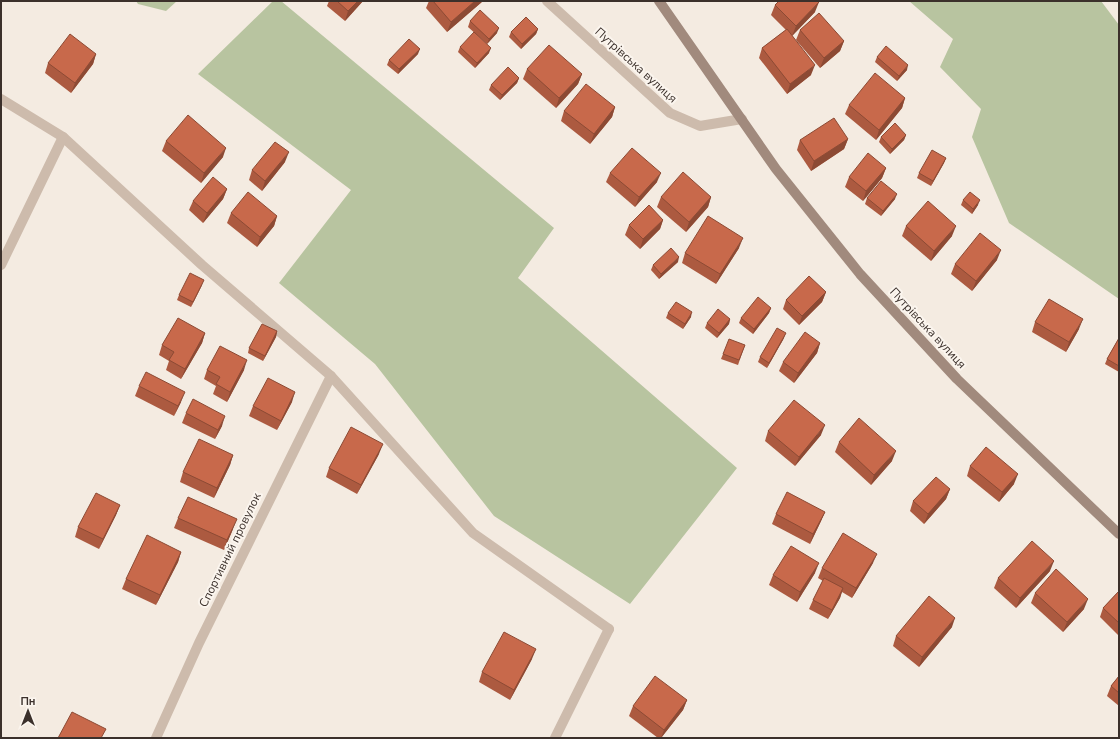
<svg xmlns="http://www.w3.org/2000/svg" width="1120" height="739" font-family="'Nunito Sans',sans-serif">
	<style>
		.green { fill: #b8c4a0 }
		.lines { fill: none; stroke-linecap: round; stroke-linejoin: round }
		.lane { stroke: #cdbbac; stroke-width: 10 }
		.street { stroke: #cdbbac; stroke-width: 10 }
		.secondary { stroke: #a18a7d; stroke-width: 10 }
		.wall { fill: #ac5a40 }
		.shaded-wall { fill: #8c4a34 }
		.building { fill: #c8694b; stroke: #8c4a34 }
		.labels { text-anchor: middle; dominant-baseline: central; stroke-width: 4; stroke-linejoin: round; paint-order: stroke }
		.street-label { font-size: 12px; fill: #3b302b; stroke: #fbf5ee }
	</style>
	<rect width="100%" height="100%" fill="#f4ebe1"/>
	<!-- green -->
	<g class="green">
		<path d="M136 1H177L166 11 138 4Z"/>
		<path d="M273 1H281L554 228 518 278 737 468 630 604 494 516 375 364 279 283 351 190 198 74Z"/>
		<path d="M909 1H1101L1119 25V299L1009 223 972 137 981 109 940 67 953 39Z"/>
	</g>
	<g class="lines">
		<!-- lane -->
		<path class="lane" d="M1 99 63 137 202 265 331 376 473 533 609 629"/>
		<!-- street -->
		<g class="street">
			<path d="M547 1 670 113 700 126 742 119"/>
			<path d="M1 265 63 137"/>
			<path d="M156 738 199 643 331 376"/>
			<path d="M555 738 609 629"/>
		</g>
		<!-- secondary -->
		<path class="secondary" d="M659 1 776 169 860 274 957 379 1119 534"/>
	</g>
	<!-- wall -->
	<g class="wall">
		<path d="M329 1H363L345 21 327 6Z"/>
		<path d="M429 1H483L447 32 426 8Z"/>
		<path d="M775 5 815 12 792 36 811 75 787 94 759 58 762 48 786 30 771 15Z"/>
		<path d="M470 21 497 33 487 44 468 27Z"/>
		<path d="M538 29 536 34 521 49 509 37 511 32Z"/>
		<path d="M800 30 844 41 840 51 820 68 796 40Z"/>
		<path d="M460 47 489 53 475 68 458 52Z"/>
		<path d="M96 54 93 64 71 93 45 73 48 63Z"/>
		<path d="M418 54 398 74 387 65 389 60Z"/>
		<path d="M877 57 907 70 897 81 875 62Z"/>
		<path d="M527 69 582 74 578 84 556 108 523 79Z"/>
		<path d="M519 78 517 83 500 100 489 90 491 85Z"/>
		<path d="M905 98 902 108 876 140 845 114 849 105Z"/>
		<path d="M615 107 612 117 590 144 561 121 564 111Z"/>
		<path d="M906 135 904 140 890 154 879 142 881 137Z"/>
		<path d="M848 139 844 149 811 171 797 150 800 140Z"/>
		<path d="M166 141 223 157 201 183 162 151Z"/>
		<path d="M946 158 944 163 931 186 917 178 919 173Z"/>
		<path d="M285 162 262 191 249 180 252 170Z"/>
		<path d="M886 168 882 178 863 201 845 187 849 177Z"/>
		<path d="M610 173 657 182 635 207 606 182Z"/>
		<path d="M227 189 223 199 203 223 189 210 193 201Z"/>
		<path d="M661 197H711L708 207 686 232 657 207Z"/>
		<path d="M867 198 895 199 881 216 865 204Z"/>
		<path d="M963 200 978 205 972 214 961 205Z"/>
		<path d="M231 213 277 216 274 226 257 247 227 223Z"/>
		<path d="M663 220 660 229 640 249 625 235 629 225Z"/>
		<path d="M906 226 952 236 931 261 902 236Z"/>
		<path d="M739 248 716 284 682 263 685 253Z"/>
		<path d="M997 260 972 291 951 274 955 264Z"/>
		<path d="M678 262 659 279 651 270 653 265Z"/>
		<path d="M202 285 191 307 177 300 179 295Z"/>
		<path d="M826 292 822 302 799 325 783 309 786 300Z"/>
		<path d="M771 308 769 313 753 334 739 323 741 318Z"/>
		<path d="M668 313 691 317 683 329 666 318Z"/>
		<path d="M730 319 729 324 717 338 705 328 707 323Z"/>
		<path d="M1035 322 1079 329 1066 352 1032 332Z"/>
		<path d="M277 331 276 337 263 361 248 353 249 348Z"/>
		<path d="M205 333 202 343 181 379 166 370 169 361 159 355 162 345Z"/>
		<path d="M784 338 767 368 758 362 760 357Z"/>
		<path d="M1119 338V372L1105 364 1107 359Z"/>
		<path d="M820 343 817 353 794 383 779 371 783 362Z"/>
		<path d="M745 345 738 365 721 359 723 354Z"/>
		<path d="M207 370H244L227 402 213 394 216 386 204 379Z"/>
		<path d="M139 386 181 402 174 416 135 396Z"/>
		<path d="M292 402 277 430 249 416 253 406Z"/>
		<path d="M186 413 222 426 215 439 182 423Z"/>
		<path d="M768 431 821 435 795 466 765 441Z"/>
		<path d="M839 442 892 461 871 485 835 452Z"/>
		<path d="M379 454 357 494 326 477 329 468Z"/>
		<path d="M233 455 230 465 214 498 180 482 183 472Z"/>
		<path d="M970 466 1014 484 999 502 967 476Z"/>
		<path d="M950 489 946 499 924 524 910 511 913 501Z"/>
		<path d="M120 505 116 515 99 549 75 537 78 527Z"/>
		<path d="M825 512 821 521 810 544 772 524 776 514Z"/>
		<path d="M178 518 233 529 224 550 174 528Z"/>
		<path d="M181 552 178 562 156 605 122 589 126 579Z"/>
		<path d="M873 563 852 598 842 592 840 598 828 619 809 609 813 600 823 581 818 578 822 568Z"/>
		<path d="M1050 571 1016 608 994 588 998 578Z"/>
		<path d="M815 573 797 602 769 585 773 575Z"/>
		<path d="M1119 591V633L1118 635 1100 617 1103 608Z"/>
		<path d="M1035 593 1084 609 1063 632 1031 603Z"/>
		<path d="M952 627 919 667 893 646 896 636Z"/>
		<path d="M532 659 510 700 479 682 482 672Z"/>
		<path d="M1119 676V706L1107 696 1111 686Z"/>
		<path d="M687 700 683 710 661 738H658L629 716 633 706Z"/>
	</g>
	<!-- shaded-wall -->
	<g class="shaded-wall">
		<path d="M358 1H363L345 21 348 11Z"/>
		<path d="M475 1H483L447 32 451 22Z"/>
		<path d="M819 2 815 12 792 36 796 26Z"/>
		<path d="M499 28 497 33 487 44 489 39Z"/>
		<path d="M538 29 536 34 521 49 522 44Z"/>
		<path d="M844 41 840 51 820 68 824 58Z"/>
		<path d="M491 48 489 53 475 68 477 63Z"/>
		<path d="M420 49 418 54 398 74 399 69Z"/>
		<path d="M96 54 93 64 71 93 75 83Z"/>
		<path d="M815 65 811 75 787 94 790 84Z"/>
		<path d="M908 65 907 70 897 81 899 76Z"/>
		<path d="M582 74 578 84 556 108 559 98Z"/>
		<path d="M519 78 517 83 500 100 502 95Z"/>
		<path d="M905 98 902 108 876 140 879 130Z"/>
		<path d="M615 107 612 117 590 144 594 134Z"/>
		<path d="M906 135 904 140 890 154 892 149Z"/>
		<path d="M848 139 844 149 811 171 814 161Z"/>
		<path d="M226 148 223 157 201 183 204 173Z"/>
		<path d="M289 152 285 162 262 191 265 181Z"/>
		<path d="M946 158 944 163 931 186 933 181Z"/>
		<path d="M886 168 882 178 863 201 866 191Z"/>
		<path d="M661 173 657 182 635 207 639 197Z"/>
		<path d="M227 189 223 199 203 223 207 213Z"/>
		<path d="M897 194 895 199 881 216 883 211Z"/>
		<path d="M711 197 708 207 686 232 689 222Z"/>
		<path d="M980 200 978 205 972 214 973 209Z"/>
		<path d="M277 216 274 226 257 247 260 237Z"/>
		<path d="M663 220 660 229 640 249 643 239Z"/>
		<path d="M956 226 952 236 931 261 934 251Z"/>
		<path d="M743 238 739 248 716 284 720 274Z"/>
		<path d="M1001 250 997 260 972 291 976 281Z"/>
		<path d="M679 257 678 262 659 279 661 274Z"/>
		<path d="M204 280 202 285 191 307 193 302Z"/>
		<path d="M826 292 822 302 799 325 802 316Z"/>
		<path d="M771 308 769 313 753 334 754 329Z"/>
		<path d="M692 312 691 317 683 329 685 324Z"/>
		<path d="M730 319 729 324 717 338 719 333Z"/>
		<path d="M1083 319 1079 329 1066 352 1069 342Z"/>
		<path d="M277 331 276 337 263 361 265 356Z"/>
		<path d="M205 333 202 343 181 379 185 369Z"/>
		<path d="M786 333 784 338 767 368 769 363Z"/>
		<path d="M820 343 817 353 794 383 798 373Z"/>
		<path d="M247 360 244 370 227 402 230 392Z"/>
		<path d="M185 392 181 402 174 416 178 406Z"/>
		<path d="M295 392 292 402 277 430 281 421Z"/>
		<path d="M225 416 222 426 215 439 218 430Z"/>
		<path d="M825 425 821 435 795 466 799 457Z"/>
		<path d="M383 444 379 454 357 494 361 485Z"/>
		<path d="M896 451 892 461 871 485 874 475Z"/>
		<path d="M233 455 230 465 214 498 217 488Z"/>
		<path d="M1018 474 1014 484 999 502 1002 492Z"/>
		<path d="M950 489 946 499 924 524 928 514Z"/>
		<path d="M120 505 116 515 99 549 103 539Z"/>
		<path d="M825 512 821 521 810 544 813 534Z"/>
		<path d="M237 519 233 529 224 550 227 540Z"/>
		<path d="M181 552 178 562 156 605 160 595Z"/>
		<path d="M877 554 873 563 852 598 856 588Z"/>
		<path d="M1054 561 1050 571 1016 608 1020 598Z"/>
		<path d="M819 563 815 573 797 602 800 592Z"/>
		<path d="M843 588 840 598 828 619 832 610Z"/>
		<path d="M1088 599 1084 609 1063 632 1067 622Z"/>
		<path d="M955 618 952 627 919 667 922 657Z"/>
		<path d="M536 649 532 659 510 700 514 690Z"/>
		<path d="M687 700 683 710 661 738 664 730Z"/>
	</g>
	<!-- building -->
	<g class="building">
		<path d="M337 1H358L348 11Z"/>
		<path d="M433 1H475L451 22Z"/>
		<path d="M779 1H817L819 2 796 26 775 5Z"/>
		<path d="M480 10 499 28 489 39 470 21Z"/>
		<path d="M819 13 844 41 824 58 800 30Z"/>
		<path d="M526 17 538 29 522 44 511 32Z"/>
		<path d="M787 29 815 65 790 84 762 48Z"/>
		<path d="M474 32 491 48 477 63 460 47Z"/>
		<path d="M70 34 96 54 75 83 48 63Z"/>
		<path d="M409 39 420 49 399 69 389 60Z"/>
		<path d="M549 45 582 74 559 98 527 69Z"/>
		<path d="M886 46 908 65 899 76 877 57Z"/>
		<path d="M508 67 519 78 502 95 491 85Z"/>
		<path d="M875 73 905 98 879 130 849 105Z"/>
		<path d="M586 84 615 107 594 134 564 111Z"/>
		<path d="M188 115 226 148 204 173 166 141Z"/>
		<path d="M834 118 848 139 814 161 800 140Z"/>
		<path d="M895 123 906 135 892 149 881 137Z"/>
		<path d="M275 142 289 152 265 181 252 170Z"/>
		<path d="M632 148 661 173 639 197 610 173Z"/>
		<path d="M932 150 946 158 933 181 919 173Z"/>
		<path d="M868 153 886 168 866 191 849 177Z"/>
		<path d="M683 172 711 197 689 222 661 197Z"/>
		<path d="M213 177 227 189 207 213 193 201Z"/>
		<path d="M881 181 897 194 883 211 867 198Z"/>
		<path d="M248 192 277 216 260 237 231 213Z"/>
		<path d="M970 192 980 200 973 209 963 200Z"/>
		<path d="M928 201 956 226 934 251 906 226Z"/>
		<path d="M649 205 663 220 643 239 629 225Z"/>
		<path d="M708 216 743 238 720 274 685 253Z"/>
		<path d="M980 233 1001 250 976 281 955 264Z"/>
		<path d="M671 248 679 257 661 274 653 265Z"/>
		<path d="M190 273 204 280 193 302 179 295Z"/>
		<path d="M809 276 826 292 802 316 786 300Z"/>
		<path d="M758 297 771 308 754 329 741 318Z"/>
		<path d="M1049 299 1083 319 1069 342 1035 322Z"/>
		<path d="M676 302 692 312 685 324 668 313Z"/>
		<path d="M718 309 730 319 719 333 707 323Z"/>
		<path d="M178 318 205 333 185 369 169 360 174 352 162 345Z"/>
		<path d="M262 324 277 331 265 356 249 348Z"/>
		<path d="M777 328 786 333 769 363 760 357Z"/>
		<path d="M805 332 820 343 798 373 783 362Z"/>
		<path d="M1119 338V366L1107 359Z"/>
		<path d="M729 339 745 345 739 360 723 354Z"/>
		<path d="M220 346 247 360 230 392 216 384 220 377 207 370Z"/>
		<path d="M146 372 185 392 178 406 139 386Z"/>
		<path d="M268 378 295 392 281 421 253 406Z"/>
		<path d="M193 399 225 416 218 430 186 413Z"/>
		<path d="M794 400 825 425 799 457 768 431Z"/>
		<path d="M859 418 896 451 874 475 839 442Z"/>
		<path d="M351 427 383 444 361 485 329 468Z"/>
		<path d="M199 439 233 455 217 488 183 472Z"/>
		<path d="M986 447 1018 474 1002 492 970 466Z"/>
		<path d="M936 477 950 489 928 514 913 501Z"/>
		<path d="M787 492 825 512 813 534 776 514Z"/>
		<path d="M96 493 120 505 103 539 78 527Z"/>
		<path d="M188 497 237 519 227 540 178 518Z"/>
		<path d="M843 533 877 554 856 588 822 568Z"/>
		<path d="M147 535 181 552 160 595 126 579Z"/>
		<path d="M1032 541 1054 561 1020 598 998 578Z"/>
		<path d="M791 546 819 563 800 592 773 575Z"/>
		<path d="M1056 569 1088 599 1067 622 1035 593Z"/>
		<path d="M824 578 843 588 832 610 813 600Z"/>
		<path d="M1119 591V623L1103 608Z"/>
		<path d="M929 596 955 618 922 657 896 636Z"/>
		<path d="M504 632 536 649 514 690 482 672Z"/>
		<path d="M655 676 687 700 664 730 633 706Z"/>
		<path d="M1119 676V693L1111 686Z"/>
		<path d="M72 712 106 729 101 738H58Z"/>
	</g>
	<g class="labels">
		<!-- street labels -->
		<g class="street-label">
			<text transform="translate(636 65) rotate(42)">Путрівська вулиця</text>
			<text transform="translate(928 328) rotate(47)">Путрівська вулиця</text>
			<text transform="translate(230 550) rotate(-64)">Спортивний провулок</text>
		</g>
	</g>
	<!-- border -->
	<rect width="1120" height="739" fill="none" stroke="#3b302b" stroke-width="4"/>
	<!-- north arrow -->
	<g transform="translate(28 711)" stroke="#fbf5ee" stroke-width="3" paint-order="stroke">
	<path d="M0-3L7 15L0 10L-7 15Z" fill="#3b302b"/>
	<text y="-6" font-size="11" font-weight="bold" text-anchor="middle" fill="#3b302b">Пн</text>
	</g>
</svg>
